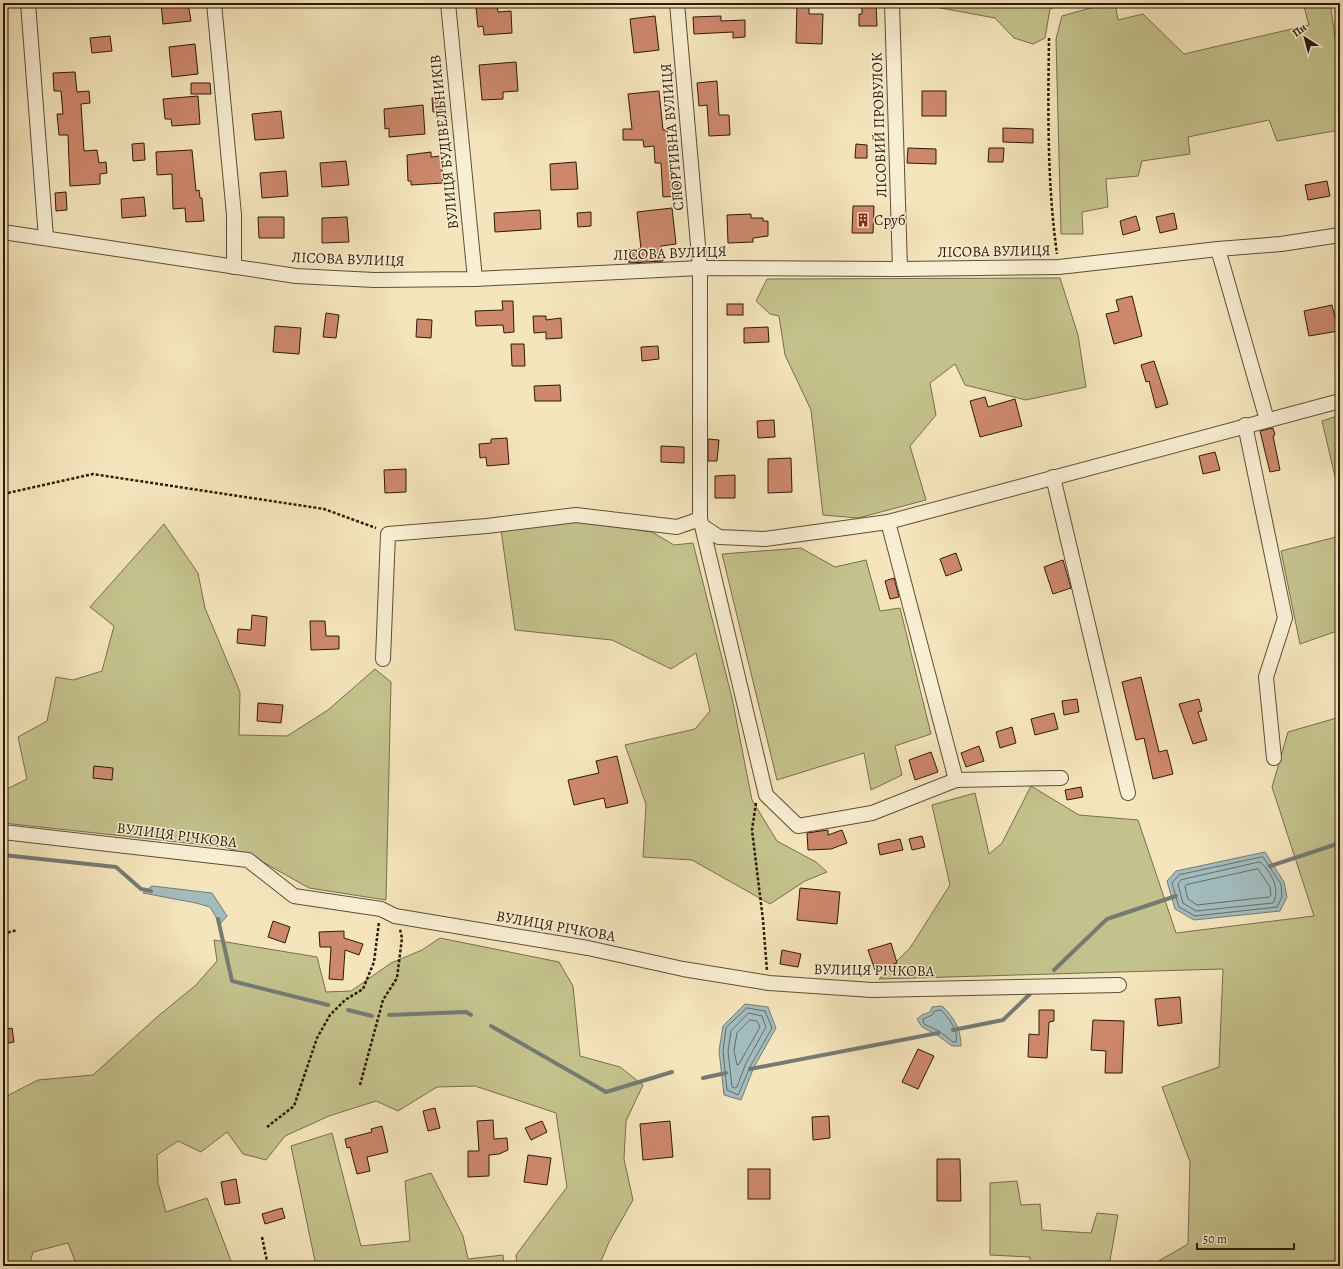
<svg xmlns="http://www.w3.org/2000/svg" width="1343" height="1269" font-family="Alegreya,serif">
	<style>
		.green { fill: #c4c28c; stroke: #786e4c }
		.water { fill: #a2bcbd; stroke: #737b76 }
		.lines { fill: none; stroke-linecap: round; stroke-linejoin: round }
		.shore { stroke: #686b64; stroke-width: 1 }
		.stream { stroke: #737b76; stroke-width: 4 }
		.building { fill: #ce886c; stroke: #2d1a0b }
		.minor-casing { stroke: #5f4d37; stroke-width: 16 }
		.path { stroke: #2d1a0b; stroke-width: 2.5; stroke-dasharray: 3 2; stroke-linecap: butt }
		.minor { stroke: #f8eed3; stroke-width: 14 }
		.labels { text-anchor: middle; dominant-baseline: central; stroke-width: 3; stroke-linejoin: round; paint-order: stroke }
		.street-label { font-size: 15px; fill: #2d1a0b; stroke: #f8eed3 }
		.poi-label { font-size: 15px; fill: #2d1a0b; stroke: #f8eed3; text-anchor: start }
	</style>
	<rect width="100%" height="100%" fill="#f5e5bc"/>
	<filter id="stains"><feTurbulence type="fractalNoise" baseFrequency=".005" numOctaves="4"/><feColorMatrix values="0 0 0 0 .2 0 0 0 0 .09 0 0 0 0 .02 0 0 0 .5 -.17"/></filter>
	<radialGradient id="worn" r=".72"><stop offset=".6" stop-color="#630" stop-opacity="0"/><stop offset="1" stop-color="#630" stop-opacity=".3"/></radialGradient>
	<!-- green -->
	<g class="green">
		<path d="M929 3H1067L1050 9 1045 38 1033 44 1014 38 995 18 930 6Z"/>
		<path d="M1108 3H1115L1118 20 1143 14 1184 54 1309 25 1303 3H1330L1340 70V130L1277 141 1269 120 1188 137 1190 154 1142 161 1138 176 1106 179 1108 207 1082 212 1083 234H1061L1056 39 1062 16Z"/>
		<path d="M1060 278 1078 335 1086 387 1026 400 965 385 955 364 930 383 936 415 910 446 926 500 858 518 823 515 811 410 785 355 779 316 770 314 756 301 767 279Z"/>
		<path d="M1340 415V498L1322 421Z"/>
		<path d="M556 518 652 532 674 545 693 543 732 698 752 800 777 841 816 862 827 872 805 881 770 904 692 860 643 857 646 804 625 745 695 729 710 711 696 653 671 669 612 640 515 630 501 530Z"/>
		<path d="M164 524 198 573 205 608 240 692 239 735 287 736 328 710 375 669 391 682 386 900 309 888 254 857 225 847 3 823V791L27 779 18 737 47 721 56 677 73 680 102 671 114 626 90 607Z"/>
		<path d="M1340 536V630L1300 644 1281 551Z"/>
		<path d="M801 548 835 567 866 560 880 611 900 608 931 734 895 746 902 775 871 790 864 753 777 780 722 554Z"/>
		<path d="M1340 717V1266H1150L1188 1244 1190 1162 1162 1087 1219 1067 1223 969 879 979 910 948 950 885 932 805 975 793 989 854 1002 843 1031 786 1079 815 1138 820 1176 933 1314 916 1272 787 1288 732Z"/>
		<path d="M440 938 559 962 573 986 580 1056 620 1067 643 1085 626 1121 624 1159 633 1200 609 1242 599 1266H517L516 1255 567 1187 556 1113 475 1086 437 1087 398 1111 376 1101 329 1116 285 1136 266 1160 243 1154 227 1132 201 1152 178 1141 157 1155 158 1183 166 1212 207 1198 233 1266H77L68 1243 33 1252 29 1266H3V1098L38 1080 93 1075 157 1017 196 985 217 961 214 940 317 957 326 992 351 991 391 963 422 950Z"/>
		<path d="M332 1133 361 1246 410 1241 405 1181 431 1173 463 1236 468 1259 503 1255 504 1266H316L291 1146Z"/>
		<path d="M1017 1181 1021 1205 1040 1204 1042 1230 1091 1233 1097 1213 1118 1215 1109 1266H1030V1257L990 1255V1183Z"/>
	</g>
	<!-- water -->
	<g class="water">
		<path d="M1265 852 1284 882 1287 897 1280 911 1194 920 1175 909 1167 881 1176 871Z"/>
		<path d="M152 886 212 893 227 916 220 924 210 907 196 903 143 893Z"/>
		<path d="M745 1004 768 1007 776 1028 754 1067 741 1100 724 1095 719 1051 723 1026Z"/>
		<path d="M942 1006C954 1017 961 1030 961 1046H952L937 1035 922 1027 917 1019 922 1015 930 1012 932 1007Z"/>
	</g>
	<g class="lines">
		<!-- shore -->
		<g class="shore">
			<path d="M1263 857 1281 884 1282 897 1277 907 1195 916 1179 907 1172 883 1179 875Z"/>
			<path d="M1260 862C1271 870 1281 891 1273 903L1196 911 1183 903 1178 884 1181 880Z"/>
			<path d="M1258 869 1270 887 1271 895 1269 897 1197 905 1188 899 1185 887 1186 885Z"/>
			<path d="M747 1008 765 1011 772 1028 751 1065 738 1095 727 1090 723 1051 726 1028Z"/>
			<path d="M935 1011 941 1010C948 1017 959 1031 956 1042H953L939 1031 924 1024 923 1019 932 1015Z"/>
			<path d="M749 1013 762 1016 766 1027 746 1063 737 1087 735 1088 732 1087 728 1051 731 1031Z"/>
			<path d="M750 1020 757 1021 760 1027 739 1064 737 1065 734 1051 737 1033Z"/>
		</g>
		<!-- stream -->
		<g class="stream">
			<path d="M3 855 116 867 141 889 151 891"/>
			<path d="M1270 866 1340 843"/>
			<path d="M218 919 232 981 328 1005"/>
			<path d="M1054 970 1107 919 1176 896"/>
			<path d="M348 1010 372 1016"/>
			<path d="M389 1015 466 1012 471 1015"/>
			<path d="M491 1026 606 1092 672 1072"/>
			<path d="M953 1030 1003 1020 1033 991"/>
			<path d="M750 1069 938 1033"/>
			<path d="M703 1078 726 1073"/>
		</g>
	</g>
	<!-- building -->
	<g class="building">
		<path d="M161 3H188L191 21 163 24Z"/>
		<path d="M797 3H809V14H823L822 44 796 43Z"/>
		<path d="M862 3H876L877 26H859V14H862Z"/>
		<path d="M497 5 498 12 511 11 512 33 484 35 483 26 478 27 476 7Z"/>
		<path d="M655 16 659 50 634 53 630 19Z"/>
		<path d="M721 16V21L745 20V37L733 38V32L694 34 693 17Z"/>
		<path d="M110 36 112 51 92 53 90 38Z"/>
		<path d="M195 44 198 74 172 77 169 47Z"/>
		<path d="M516 62 518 91 503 92V99L482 100 479 65Z"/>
		<path d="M75 72 77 92 89 91 90 103 81 104 84 151 97 150 99 163 106 162 107 173 100 174V184L70 186 68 135H59L57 114H63L61 91H54L53 73Z"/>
		<path d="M717 81 719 115H729L730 135 709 136 707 105 699 106 697 83Z"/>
		<path d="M191 83H210L211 94H191Z"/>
		<path d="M659 91 663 130H667L673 175H677L679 196 663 197 661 163H655L654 146 644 147 643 140H623V129H632L628 94Z"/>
		<rect x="922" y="91" width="24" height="25"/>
		<path d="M198 96 200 124 172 126 171 119H165L163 99Z"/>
		<path d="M432 98H445L446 111 433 112Z"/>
		<path d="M423 105 425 134 389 137V128L385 129 384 109Z"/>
		<path d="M281 111 284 138 255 140 252 114Z"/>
		<path d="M1003 128 1033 129V143L1003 142Z"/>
		<path d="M144 143 145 160 133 161 132 144Z"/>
		<path d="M856 144 867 145V158H855Z"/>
		<path d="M908 148 936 149V164L907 163Z"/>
		<path d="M989 148H1004L1003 162H988Z"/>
		<path d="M192 150 196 191 199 190 200 198H202L204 221 186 222 185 208 173 209 172 174 157 175 156 152Z"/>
		<path d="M431 152V157L441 156 443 183 411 185V181H408L407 155Z"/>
		<path d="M346 161 349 185 322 187 320 163Z"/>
		<path d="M576 162 578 189 551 190 550 164Z"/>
		<path d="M286 171 288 196 262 198 260 173Z"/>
		<path d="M1327 181 1330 196 1308 200 1305 185Z"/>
		<path d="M66 192 67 210 56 211 55 193Z"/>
		<path d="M144 197 146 216 122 218 121 199Z"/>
		<path d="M853 206H874L873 233H852Z"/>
		<path d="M672 208 676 244 661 246 663 261 629 263 628 250 641 249 637 212Z"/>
		<path d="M540 210 541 229 495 232 494 213Z"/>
		<path d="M591 212V226L578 227 577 213Z"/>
		<path d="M1174 213 1177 229 1160 233 1156 217Z"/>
		<path d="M751 214V218H763V221H768V236L753 238V242L728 243 727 215Z"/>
		<path d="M1136 216 1140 230 1123 235 1120 221Z"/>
		<path d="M258 217H284V238H259Z"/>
		<path d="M347 217 349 242 322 243V218Z"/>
		<path d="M1132 296 1142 336 1114 344 1106 314 1119 311 1116 300Z"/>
		<path d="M502 301H513L514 332 504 333 503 325 476 326 475 311 503 310Z"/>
		<rect x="727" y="304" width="16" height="11"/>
		<path d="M1332 305 1338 331 1309 336 1304 311Z"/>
		<path d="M326 313 339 315 336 338 323 337Z"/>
		<path d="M533 316H546V320L561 318 562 338 546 339V332L534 333Z"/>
		<path d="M417 319 432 320 431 338 416 337Z"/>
		<path d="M275 326 301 328 299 354 273 352Z"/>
		<path d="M768 327 769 342 744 343V328Z"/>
		<path d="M511 344H524L525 366H512Z"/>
		<path d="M658 346 659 359 642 361 641 347Z"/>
		<path d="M1154 361 1168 404 1156 408 1149 381 1146 382 1141 365Z"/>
		<path d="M560 385 561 401H535L534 386Z"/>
		<path d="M985 397 988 407 1015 399 1022 426 980 437 970 401Z"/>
		<path d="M774 420 775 437 758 438 757 421Z"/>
		<path d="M1273 428 1275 435 1273 436 1280 470 1270 472 1260 431Z"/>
		<path d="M507 438 509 464 487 466 486 457 480 458 479 444 491 443V439Z"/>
		<path d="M708 439 719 440 717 461H708Z"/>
		<path d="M661 446 684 447V463L661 462Z"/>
		<path d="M1215 452 1220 470 1203 474 1199 456Z"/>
		<path d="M791 458 792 492 768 493V459Z"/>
		<path d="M406 469V492L385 493 384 470Z"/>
		<path d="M735 475V498H715V476Z"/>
		<path d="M956 553 962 570 946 576 940 559Z"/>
		<path d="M1063 560 1071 588 1053 594 1044 567Z"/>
		<path d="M894 578 899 597 890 599 885 581Z"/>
		<path d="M252 615 267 617 265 646 237 643 238 629 251 630Z"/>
		<path d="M310 621H325L326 636H339V649L311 650Z"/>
		<path d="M1141 677 1159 752 1167 750 1173 774 1153 779 1144 738 1136 740 1122 682Z"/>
		<path d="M1077 699 1079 712 1064 715 1062 701Z"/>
		<path d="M1199 699 1202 711 1198 712 1207 740 1193 744 1179 704Z"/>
		<path d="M258 703 283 705 281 723 257 721Z"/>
		<path d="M1054 713 1058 729 1035 735 1031 719Z"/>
		<path d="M1012 727 1016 743 1000 748 996 732Z"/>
		<path d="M979 746 984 761 966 767 961 753Z"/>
		<path d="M931 752 938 772 915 780 909 760Z"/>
		<path d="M617 756 628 803 606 808 604 798 574 805 568 780 599 773 596 761Z"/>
		<path d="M94 766 113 768 112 780 93 778Z"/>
		<path d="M1081 787 1083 797 1067 800 1065 790Z"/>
		<path d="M828 830V835L842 830 847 843 831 849 808 850 807 833Z"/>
		<path d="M922 836 925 847 912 850 909 839Z"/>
		<path d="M900 839 903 850 880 855 878 844Z"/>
		<path d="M800 888 840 892 837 924 797 920Z"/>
		<path d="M273 921 290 927 285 943 268 937Z"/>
		<path d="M344 931V938L363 944 359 955 345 950 343 980 329 979 331 947H320L319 932Z"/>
		<path d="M891 943 897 963 875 970 868 950Z"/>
		<path d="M782 950 801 954 798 967 780 964Z"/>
		<path d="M1180 997 1182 1023 1158 1026 1155 999Z"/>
		<path d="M1039 1010H1054V1021L1049 1022 1047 1058 1028 1057 1029 1034 1039 1035Z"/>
		<path d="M1093 1020 1124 1021 1122 1073H1105L1106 1051 1091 1050Z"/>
		<path d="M12 1028 14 1042 3 1044V1030Z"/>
		<path d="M918 1049 934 1056 918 1089 902 1082Z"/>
		<path d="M435 1108 440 1128 428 1131 423 1111Z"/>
		<path d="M829 1116 830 1138 813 1140 812 1117Z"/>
		<path d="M493 1120 494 1139 507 1138 508 1150 499 1154 489 1155V1176L468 1177V1151H479L477 1121Z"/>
		<path d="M542 1121 547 1132 531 1140 525 1128Z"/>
		<path d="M670 1121 673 1157 643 1160 640 1124Z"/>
		<path d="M382 1126 388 1152 367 1157 370 1171 357 1174 350 1147 347 1148 345 1139 372 1132 371 1129Z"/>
		<path d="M528 1155 551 1158 547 1185 524 1182Z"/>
		<path d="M937 1159H960L961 1201H937Z"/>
		<rect x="748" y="1169" width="22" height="30"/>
		<path d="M236 1179 240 1203 225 1205 221 1182Z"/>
		<path d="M282 1208 285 1218 265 1224 262 1214Z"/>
	</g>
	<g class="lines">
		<!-- minor casing -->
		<g class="minor-casing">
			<g id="minor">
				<path d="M28 3 46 238"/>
				<path d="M214 3 234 215V267"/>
				<path d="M448 3 475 279"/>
				<path d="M677 3 700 268V519L702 526 719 537 765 539 888 522 1340 401"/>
				<path d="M892 3 900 269"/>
				<path d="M3 232 296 276 374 280 475 279 700 268 900 269 1059 267 1218 249 1281 244 1340 235"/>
				<path d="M1218 249 1267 420"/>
				<path d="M1245 425 1285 618 1266 677 1274 758"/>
				<path d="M1053 477 1128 793"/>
				<path d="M888 522 956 780"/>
				<path d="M702 526 766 795 798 826 872 813 956 780 1061 778"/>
				<path d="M383 659 388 534 487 526 576 515 677 527 700 519"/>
				<path d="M3 832 248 860 294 896 381 909 395 916 588 948 683 969 769 983 872 990 1119 985"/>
			</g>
		</g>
		<!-- path -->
		<g class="path">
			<path d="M1049 38C1048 111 1047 182 1057 254"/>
			<path d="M3 494 93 474 324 509 376 528"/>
			<path d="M756 803 752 830 763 920 767 971"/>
			<path d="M3 934 17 930"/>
			<path d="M360 1085 383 1000 397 978 402 938 400 929"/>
			<path d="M267 1127 294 1106 317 1038 330 1015 345 1000 363 989 374 962 379 922"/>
			<path d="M262 1237 268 1266"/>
		</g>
		<!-- minor -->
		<use href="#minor" class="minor"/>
	</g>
	<!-- icons -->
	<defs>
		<g id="building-bare" transform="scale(1.08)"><path d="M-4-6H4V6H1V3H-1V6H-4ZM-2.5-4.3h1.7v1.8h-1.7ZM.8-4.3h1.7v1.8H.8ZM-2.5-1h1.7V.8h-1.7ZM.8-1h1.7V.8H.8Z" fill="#8f2418" stroke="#f8eed3" stroke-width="2.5" paint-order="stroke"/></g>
	</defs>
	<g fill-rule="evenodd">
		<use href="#building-bare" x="863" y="220"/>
	</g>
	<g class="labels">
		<!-- street labels -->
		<g class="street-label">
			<text transform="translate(879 125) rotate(-92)">ЛІСОВИЙ ПРОВУЛОК</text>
			<text transform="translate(672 137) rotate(-95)">СПОРТИВНА ВУЛИЦЯ</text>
			<text transform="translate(444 142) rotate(-96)">ВУЛИЦЯ БУДІВЕЛЬНИКІВ</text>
			<text transform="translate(994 251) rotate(-1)">ЛІСОВА ВУЛИЦЯ</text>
			<text transform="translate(670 253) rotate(-2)">ЛІСОВА ВУЛИЦЯ</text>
			<text transform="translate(348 259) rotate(2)">ЛІСОВА ВУЛИЦЯ</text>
			<text transform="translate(177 835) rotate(7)">ВУЛИЦЯ РІЧКОВА</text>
			<text transform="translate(556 926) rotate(10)">ВУЛИЦЯ РІЧКОВА</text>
			<text transform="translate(874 970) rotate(1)">ВУЛИЦЯ РІЧКОВА</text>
		</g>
		<!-- poi labels -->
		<g class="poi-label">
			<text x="874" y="220">Сруб</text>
		</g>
	</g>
	<!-- margin -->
	<rect width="1343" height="1269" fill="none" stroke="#f5e5bc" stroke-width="16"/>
	<rect x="4" y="4" width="1335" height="1261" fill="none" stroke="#2d1a0b" stroke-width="2"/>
	<rect x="8" y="8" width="1327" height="1253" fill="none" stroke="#2d1a0b"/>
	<!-- north arrow -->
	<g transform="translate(1305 38) rotate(324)" stroke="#f8eed3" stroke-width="3" paint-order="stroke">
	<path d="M0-3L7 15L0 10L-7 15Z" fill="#2d1a0b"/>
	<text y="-6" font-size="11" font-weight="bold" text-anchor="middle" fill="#2d1a0b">Пн</text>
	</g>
	<!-- scale -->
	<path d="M1197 1243v6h97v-6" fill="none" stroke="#2d1a0b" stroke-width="2"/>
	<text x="1203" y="1243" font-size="12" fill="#2d1a0b" stroke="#f8eed3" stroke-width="3" paint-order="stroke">50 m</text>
	<rect width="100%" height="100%" filter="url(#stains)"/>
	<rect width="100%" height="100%" fill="url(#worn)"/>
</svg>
